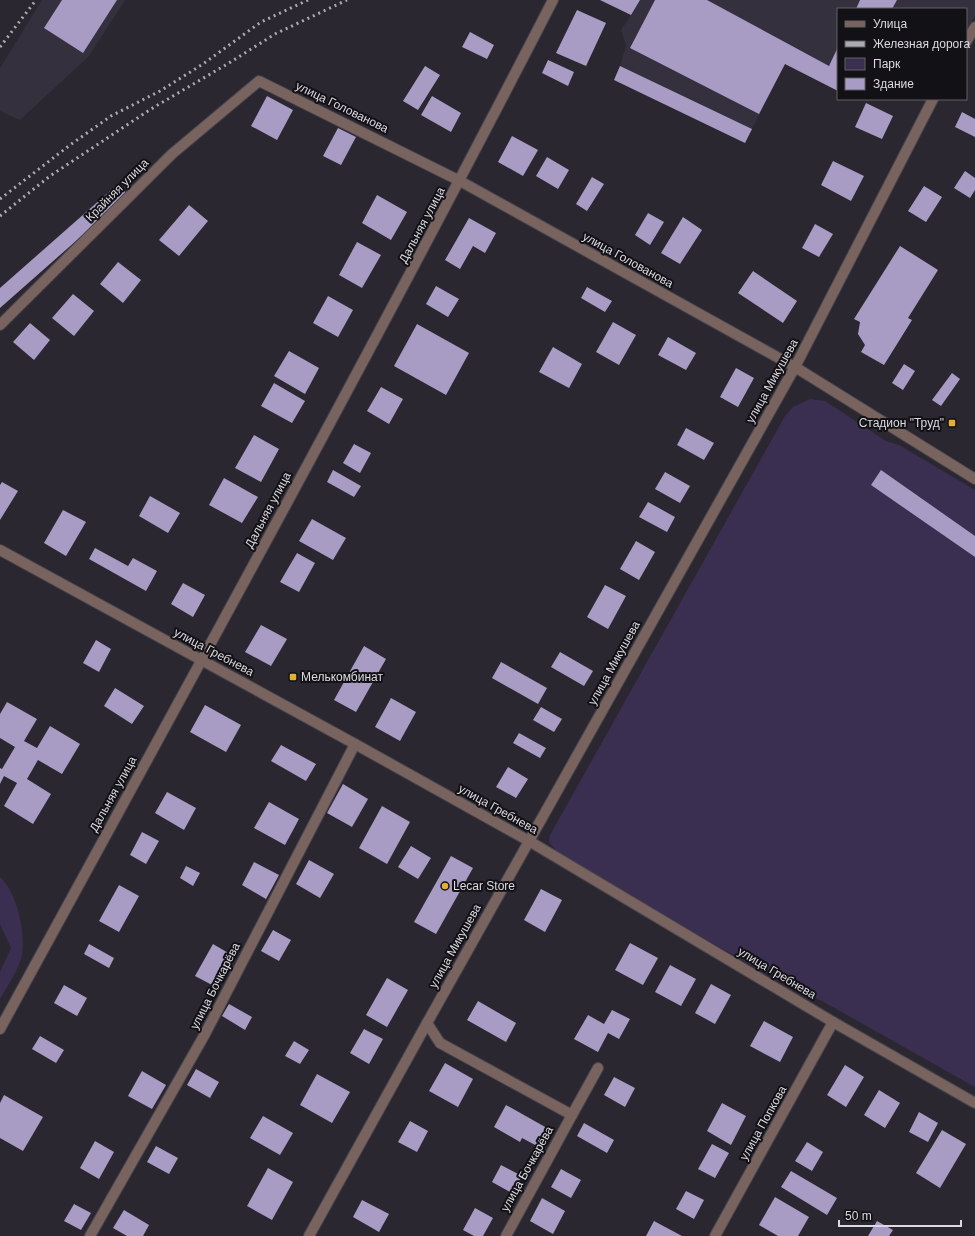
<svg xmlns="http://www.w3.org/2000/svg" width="975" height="1236" font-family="Arial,sans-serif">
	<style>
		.built { fill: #34303e }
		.green { fill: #3b2f51 }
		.building { fill: #a89bc4 }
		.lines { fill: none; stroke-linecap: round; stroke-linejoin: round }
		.minor-casing { stroke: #46444c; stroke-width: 12 }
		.minor { stroke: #78635f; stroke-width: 10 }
		.rail { stroke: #adabb2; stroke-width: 3; stroke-dasharray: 2 4; stroke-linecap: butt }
		.poi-dot { fill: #e0b034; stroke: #121115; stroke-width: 1.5 }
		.labels { text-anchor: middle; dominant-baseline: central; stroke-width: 4; stroke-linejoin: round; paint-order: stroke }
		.street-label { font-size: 12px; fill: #dcdae0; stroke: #121115 }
		.poi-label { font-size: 12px; fill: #dcdae0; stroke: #121115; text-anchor: start }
	</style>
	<rect width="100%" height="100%" fill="#2a2730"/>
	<!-- built -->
	<g class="built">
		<path d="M42 0H125L89 56 20 120 0 111V68Z"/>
		<path d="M600 0H975V16L966 32V9H838V91L785 64 745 143 614 80 620 66 626 46 621 30 631 15Z"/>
	</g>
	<!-- green -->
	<g class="green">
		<path d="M810 399 825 401 886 441 899 445 975 490V1087L822 1001 751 965 561 856 549 842 550 835 785 416 793 407Z"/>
		<path d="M0 877C17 892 26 934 22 955 19 969 7 987 0 999V972L11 948 0 924Z"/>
	</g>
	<!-- building -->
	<g class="building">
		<path d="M62 0H117L83 53 44 28Z"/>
		<path d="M600 0H640L631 15Z"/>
		<path d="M655 0H707L829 66 838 47V91L785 64 759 114 630 48Z"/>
		<path d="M860 0H897L892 9H856Z"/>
		<path d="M577 10 606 23 586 66 556 53Z"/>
		<path d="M470 32 494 45 487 59 462 47Z"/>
		<path d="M548 60 574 72 568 86 542 73Z"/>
		<path d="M425 66 440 75 418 110 403 101Z"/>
		<path d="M620 66 752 129 745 143 614 80Z"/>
		<path d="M267 96 293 110 277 140 251 126Z"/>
		<path d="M432 96 461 113 451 132 421 115Z"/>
		<path d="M866 103 893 116 882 139 855 127Z"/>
		<path d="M962 112 975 119V137L955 127Z"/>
		<path d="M338 128 356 137 341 165 323 156Z"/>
		<path d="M512 136 538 150 523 176 498 162Z"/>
		<path d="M547 157 569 170 558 189 536 176Z"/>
		<path d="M833 161 864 176 851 201 821 185Z"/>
		<path d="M965 171 975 178V190L970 198 954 188Z"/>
		<path d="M592 177 604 184 587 211 576 204Z"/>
		<path d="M118 184 128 195 0 308V288Z"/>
		<path d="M924 186 942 197 926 222 908 211Z"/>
		<path d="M377 195 407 212 391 240 362 223Z"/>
		<path d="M189 205 208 221 179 256 159 240Z"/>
		<path d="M648 213 664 222 650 245 635 235Z"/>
		<path d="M683 217 702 230 680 264 661 253Z"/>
		<path d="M469 218 496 233 485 253 473 246 460 269 445 260Z"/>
		<path d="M815 224 833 234 819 257 802 248Z"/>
		<path d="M357 242 381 255 362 288 339 275Z"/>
		<path d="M900 246 938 270 908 318 912 320 884 365 861 352 865 345 858 334 860 322 854 319Z"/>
		<path d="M118 262 141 280 123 303 100 284Z"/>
		<path d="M753 271 797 301 783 323 738 293Z"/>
		<path d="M436 286 459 299 448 317 426 304Z"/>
		<path d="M587 287 612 301 605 312 581 298Z"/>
		<path d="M73 294 94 311 74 336 52 318Z"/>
		<path d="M328 296 353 310 338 337 313 323Z"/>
		<path d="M613 322 636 335 619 365 596 352Z"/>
		<path d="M30 323 50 340 34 360 13 342Z"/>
		<path d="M417 324 469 353 446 395 394 366Z"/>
		<path d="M668 337 696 353 686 370 658 355Z"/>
		<path d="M553 347 582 364 569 388 539 372Z"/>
		<path d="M289 351 319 368 305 394 274 376Z"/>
		<path d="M904 364 915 371 903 390 892 383Z"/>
		<path d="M736 368 754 378 738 407 720 397Z"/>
		<path d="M952 373 960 379 941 406 932 400Z"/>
		<path d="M274 383 305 401 292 423 261 406Z"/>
		<path d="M381 387 403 399 389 424 367 411Z"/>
		<path d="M686 428 714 443 704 460 677 445Z"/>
		<path d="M254 435 279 449 261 482 235 468Z"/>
		<path d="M354 444 371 453 360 473 343 463Z"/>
		<path d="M333 470 361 486 354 497 327 482Z"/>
		<path d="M881 470 975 536V557L871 485Z"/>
		<path d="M665 472 690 486 680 503 655 489Z"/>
		<path d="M224 478 258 497 242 523 209 505Z"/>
		<path d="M2 482 18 491 0 520V485Z"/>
		<path d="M150 496 180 513 168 533 139 516Z"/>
		<path d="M648 502 675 517 667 532 639 517Z"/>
		<path d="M63 510 86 522 66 556 44 543Z"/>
		<path d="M312 519 346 538 333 560 299 541Z"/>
		<path d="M636 541 655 552 639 580 620 569Z"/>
		<path d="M95 548 128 566 133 558 157 571 146 591 89 559Z"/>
		<path d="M297 553 315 563 299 592 280 582Z"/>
		<path d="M183 583 205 595 193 617 171 604Z"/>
		<path d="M605 585 626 596 608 629 587 617Z"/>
		<path d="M261 625 287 639 271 666 245 652Z"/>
		<path d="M96 640 111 649 99 672 83 663Z"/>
		<path d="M364 646 386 659 356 712 334 700Z"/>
		<path d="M560 652 593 671 584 686 551 667Z"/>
		<path d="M501 662 547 688 538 704 492 678Z"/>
		<path d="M115 688 144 706 132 724 104 706Z"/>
		<path d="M391 698 416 712 400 741 375 727Z"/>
		<path d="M7 702 37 719 24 741 37 748 50 726 80 744 62 774 38 760 27 779 51 794 33 824 4 806 17 783 4 776 0 784V768L2 769 15 747 0 738V714Z"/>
		<path d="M205 705 241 725 226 752 190 732Z"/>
		<path d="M541 707 562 719 554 732 533 720Z"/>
		<path d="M519 733 546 748 540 758 513 743Z"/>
		<path d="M281 745 316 764 306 781 271 761Z"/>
		<path d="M508 767 528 779 516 798 496 787Z"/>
		<path d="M343 784 368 799 352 827 327 813Z"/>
		<path d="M167 792 196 808 184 830 155 813Z"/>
		<path d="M269 802 299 819 285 845 254 828Z"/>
		<path d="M382 806 410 822 387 864 359 848Z"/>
		<path d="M142 832 159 841 146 864 130 855Z"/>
		<path d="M411 846 431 858 418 879 398 867Z"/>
		<path d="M451 856 473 868 436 934 414 922Z"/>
		<path d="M309 860 334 874 320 898 296 884Z"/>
		<path d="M254 862 279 875 266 899 242 885Z"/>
		<path d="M186 866 200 873 193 886 180 878Z"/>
		<path d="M119 885 139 896 119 932 99 921Z"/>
		<path d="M541 889 562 900 545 932 524 920Z"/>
		<path d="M273 930 291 940 279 961 261 951Z"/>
		<path d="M630 943 658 958 643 985 615 970Z"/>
		<path d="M89 944 114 958 109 968 84 954Z"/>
		<path d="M213 944 230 954 212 985 195 976Z"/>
		<path d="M670 965 696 979 681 1006 655 992Z"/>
		<path d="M387 978 408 990 387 1027 366 1015Z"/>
		<path d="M711 984 731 995 715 1024 695 1013Z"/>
		<path d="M64 985 87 998 77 1016 54 1003Z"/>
		<path d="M478 1001 516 1023 506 1042 467 1020Z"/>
		<path d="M229 1004 252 1017 245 1030 222 1016Z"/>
		<path d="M612 1010 630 1019 619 1039 608 1033 598 1052 574 1039 588 1015 604 1024Z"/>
		<path d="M764 1021 793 1037 780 1062 750 1046Z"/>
		<path d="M364 1029 383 1039 369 1064 350 1053Z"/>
		<path d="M40 1036 64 1050 56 1063 32 1049Z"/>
		<path d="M294 1041 309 1050 300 1064 285 1056Z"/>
		<path d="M445 1063 473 1079 458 1107 429 1091Z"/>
		<path d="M845 1065 864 1077 846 1107 827 1095Z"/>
		<path d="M196 1069 219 1082 210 1098 187 1085Z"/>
		<path d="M142 1071 166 1085 152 1109 128 1096Z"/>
		<path d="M317 1074 350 1092 332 1123 300 1105Z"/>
		<path d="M614 1077 635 1088 625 1107 604 1095Z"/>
		<path d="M879 1090 900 1103 885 1128 864 1115Z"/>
		<path d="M4 1095 43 1117 23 1151 0 1138V1103Z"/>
		<path d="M722 1103 746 1116 731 1145 707 1131Z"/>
		<path d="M506 1105 547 1128 537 1146 522 1138 520 1142 494 1127Z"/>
		<path d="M919 1112 938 1123 928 1142 909 1132Z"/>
		<path d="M263 1116 293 1133 280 1155 250 1138Z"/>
		<path d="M410 1121 428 1131 417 1152 398 1142Z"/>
		<path d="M584 1123 614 1140 607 1153 577 1136Z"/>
		<path d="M942 1130 966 1144 940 1188 916 1173Z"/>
		<path d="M95 1141 114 1152 99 1179 80 1168Z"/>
		<path d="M807 1142 823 1152 812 1171 795 1161Z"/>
		<path d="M712 1144 729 1153 715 1178 698 1169Z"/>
		<path d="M156 1146 178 1158 169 1174 147 1162Z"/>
		<path d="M501 1165 522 1176 512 1193 492 1182Z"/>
		<path d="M268 1168 293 1182 272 1220 247 1206Z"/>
		<path d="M561 1169 581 1180 571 1198 551 1187Z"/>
		<path d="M791 1171 837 1198 827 1215 781 1187Z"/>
		<path d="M686 1191 704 1200 694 1219 676 1209Z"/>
		<path d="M775 1197 809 1217 798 1236H778L759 1225Z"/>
		<path d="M542 1198 565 1211 553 1234 530 1221Z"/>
		<path d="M362 1200 389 1214 379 1232 353 1217Z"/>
		<path d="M74 1204 91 1213 81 1230 64 1221Z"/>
		<path d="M475 1208 493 1218 483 1236H474L463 1230Z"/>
		<path d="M124 1210 149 1225 143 1236H127L113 1228Z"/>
		<path d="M654 1221 682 1236H646Z"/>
		<path d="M877 1221 893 1230 889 1236H868Z"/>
	</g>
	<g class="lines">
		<!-- minor casing -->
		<g class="minor-casing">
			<g id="minor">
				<path d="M966 42 975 27"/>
				<path d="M0 325 172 154 259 81 460 181 795 367 975 479"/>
				<path d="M0 550 355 744 529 841 833 1022 975 1103"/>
				<path d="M427 1023 440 1043 572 1115 506 1236"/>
				<path d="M0 1029C187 687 375 346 553 0"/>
				<path d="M572 1115 598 1068"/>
				<path d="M90 1236 205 1034 355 744"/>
				<path d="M309 1236 427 1023 795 367 933 99"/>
				<path d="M715 1236 833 1022"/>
			</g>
		</g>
		<!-- minor -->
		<use href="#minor" class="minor"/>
		<!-- rail -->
		<g class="rail">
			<path d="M0 47 36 0"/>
			<path d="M0 199 70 145 111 116 160 91 203 64 261 22 308 0"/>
			<path d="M0 216 50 176 151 109 229 63 275 34 347 0"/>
		</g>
	</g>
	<!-- markers -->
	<g class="poi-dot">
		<rect x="948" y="419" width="8" height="8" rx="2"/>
		<rect x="289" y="673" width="8" height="8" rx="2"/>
		<circle cx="445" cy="886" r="4"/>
	</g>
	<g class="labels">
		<!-- street labels -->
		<g class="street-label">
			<text transform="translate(342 107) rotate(26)">улица Голованова</text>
			<text transform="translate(117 190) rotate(-45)">Крайняя улица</text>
			<text transform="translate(422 225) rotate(-62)">Дальняя улица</text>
			<text transform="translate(628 260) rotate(29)">улица Голованова</text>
			<text transform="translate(772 381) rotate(-61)">улица Микушева</text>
			<text transform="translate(268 510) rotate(-62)">Дальняя улица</text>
			<text transform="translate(214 652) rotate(28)">улица Гребнева</text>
			<text transform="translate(614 663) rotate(-61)">улица Микушева</text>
			<text transform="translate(113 794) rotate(-61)">Дальняя улица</text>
			<text transform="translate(498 809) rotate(29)">улица Гребнева</text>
			<text transform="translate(455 946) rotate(-61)">улица Микушева</text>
			<text transform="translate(777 973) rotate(31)">улица Гребнева</text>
			<text transform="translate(215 986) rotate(-63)">улица Бочкарёва</text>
			<text transform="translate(763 1123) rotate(-61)">улица Попкова</text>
			<text transform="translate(527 1169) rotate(-61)">улица Бочкарёва</text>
		</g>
		<!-- poi labels -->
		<g class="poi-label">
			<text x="944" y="423" text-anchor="end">Стадион "Труд"</text>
			<text x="301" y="677">Мелькомбинат</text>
			<text x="453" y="886">Lecar Store</text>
		</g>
	</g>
	<!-- legend -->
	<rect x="837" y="8" width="130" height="92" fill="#121115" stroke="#636166"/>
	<rect x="845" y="21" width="20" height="6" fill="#78635f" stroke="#636166"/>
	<text x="873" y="28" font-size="12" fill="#dcdae0">Улица</text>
	<rect x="845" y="41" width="20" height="6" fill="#adabb2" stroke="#636166"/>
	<text x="873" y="48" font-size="12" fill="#dcdae0">Железная дорога</text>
	<rect x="845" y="58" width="20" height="12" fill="#3b2f51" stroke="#636166"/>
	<text x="873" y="68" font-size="12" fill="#dcdae0">Парк</text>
	<rect x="845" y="78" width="20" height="12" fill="#a89bc4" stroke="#636166"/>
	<text x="873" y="88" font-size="12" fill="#dcdae0">Здание</text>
	<!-- scale -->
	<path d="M839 1220v6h122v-6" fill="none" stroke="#dcdae0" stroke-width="2"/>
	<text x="845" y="1220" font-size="12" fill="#dcdae0" stroke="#121115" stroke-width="3" paint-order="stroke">50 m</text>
</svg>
